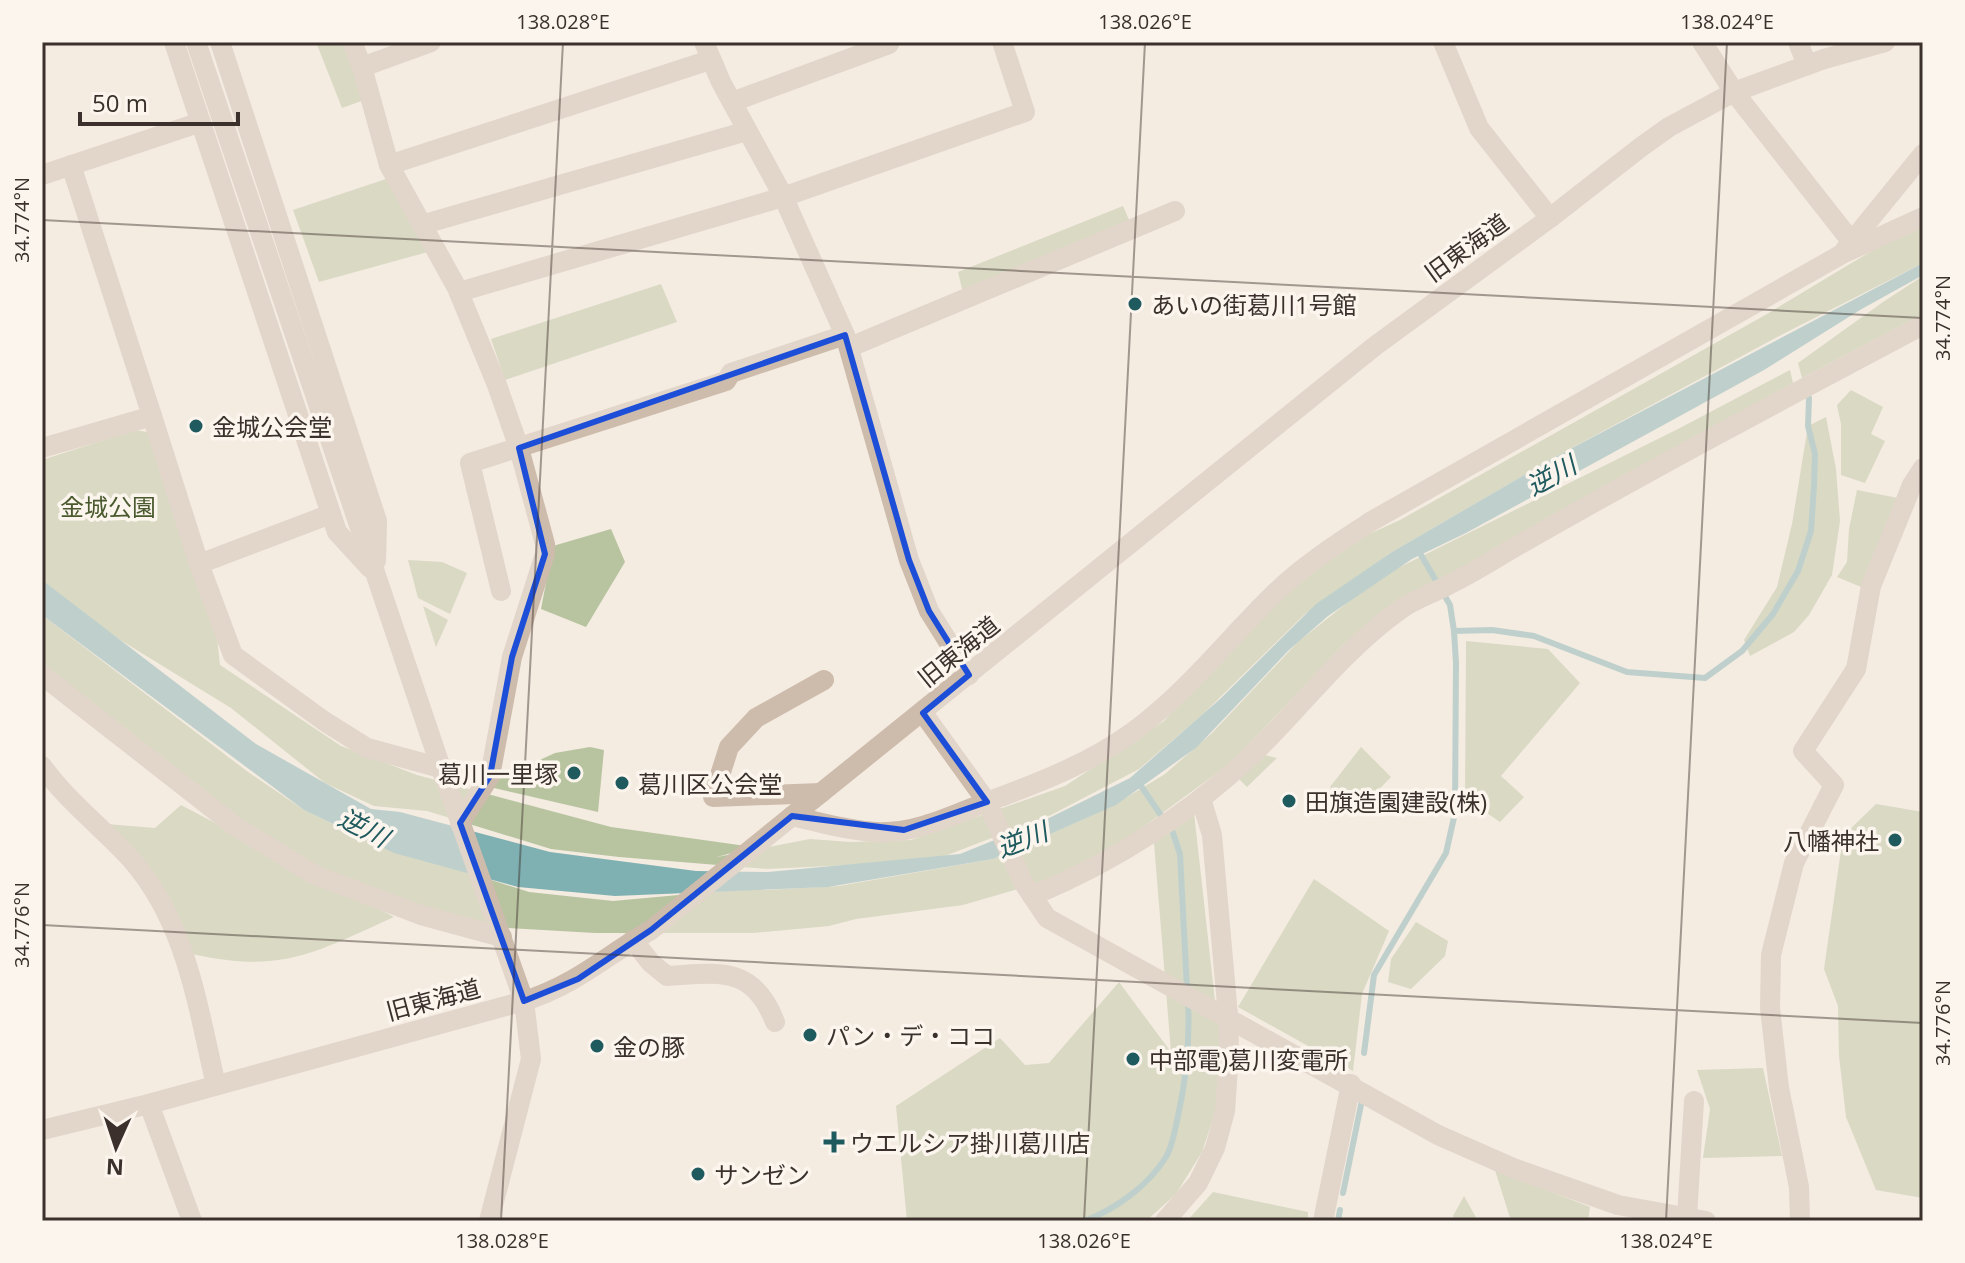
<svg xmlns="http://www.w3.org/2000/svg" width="1965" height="1263" font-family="'Open Sans','Noto Sans JP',sans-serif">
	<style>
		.green { fill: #b8c4a0 }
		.water { fill: #7fb0b2 }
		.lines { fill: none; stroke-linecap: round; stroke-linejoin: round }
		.stream { stroke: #7fb0b2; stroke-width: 6 }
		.minor { stroke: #cdbbac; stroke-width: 20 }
		.marked { fill: none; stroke: #1d4ed8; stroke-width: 6; stroke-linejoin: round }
		.ticks { fill: none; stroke: #3b302b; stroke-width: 2; stroke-opacity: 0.45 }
		.poi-dot { fill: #1f5a5e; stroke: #fbf5ee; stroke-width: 3 }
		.labels { text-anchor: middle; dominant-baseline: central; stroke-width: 7; stroke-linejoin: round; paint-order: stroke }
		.street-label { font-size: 24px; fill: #3b302b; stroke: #fbf5ee }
		.poi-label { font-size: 24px; fill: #3b302b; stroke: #fbf5ee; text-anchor: start }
		.park-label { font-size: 24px; fill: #4a5a2e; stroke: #fbf5ee }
		.water-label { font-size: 26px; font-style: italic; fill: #1f5a5e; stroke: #fbf5ee }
		.neatline { fill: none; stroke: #3b302b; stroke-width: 3 }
		.ticks-label { font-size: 20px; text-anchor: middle; fill: #3b302b }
	</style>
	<rect width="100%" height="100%" fill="#f4ebe1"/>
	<!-- green -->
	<g class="green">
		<path d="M316 42H351L370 98 342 108Z"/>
		<path d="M395 176 435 250 319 282 293 210Z"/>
		<path d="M1123 206 1130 222 963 293 958 272Z"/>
		<path d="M1923 220V263L1783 334 1555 457 1392 552 1305 614 1202 715 1139 769 1051 815 932 861 767 869 619 857 551 849 427 811 374 806 325 783 231 708 122 641 42 585V460L135 430 153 433 217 637 220 665 341 746 417 775 611 827 753 847 717 857 810 839 850 842 911 840 1065 786 1164 721 1269 602 1347 544 1400 520 1767 314Z"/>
		<path d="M1923 276V314L1802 378 1798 363 1883 302Z"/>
		<path d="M661 284 677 322 505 380 491 339Z"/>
		<path d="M1790 370 1793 383 1377 616 1341 647 1232 762 1112 850 1059 877 963 905 856 919 829 926 753 933H595L458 925 380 900 249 830 42 671V615L248 772 304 810 369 841 529 892 613 901 744 889 767 890 839 886 993 859 1111 807 1165 774 1212 733 1298 642 1352 599 1396 569 1678 429Z"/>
		<path d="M1851 390 1883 407 1871 434 1885 441 1865 483 1841 475V424L1837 405Z"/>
		<path d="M1826 417 1836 469 1840 521 1832 575 1809 615 1794 632 1750 656 1744 640 1777 587 1792 524 1808 426Z"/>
		<path d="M1857 490 1898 498 1866 589 1837 577 1847 562 1849 529Z"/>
		<path d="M611 529 625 562 586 627 541 609 553 546Z"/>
		<path d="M408 560 442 562 467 573 450 614 418 598Z"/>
		<path d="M423 606 448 620 436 647Z"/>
		<path d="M1466 641 1548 649 1580 683 1501 776 1524 797 1500 822 1465 798Z"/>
		<path d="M590 747 604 750 598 812 490 787 494 781 555 753Z"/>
		<path d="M1361 747 1391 777 1359 810 1330 787Z"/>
		<path d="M1264 755 1277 758 1247 787 1238 778Z"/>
		<path d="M1193 804 1216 1010 1228 1073 1202 1152 1176 1194 1146 1221H907L896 1106 1000 1038 1025 1065 1049 1063 1119 982 1171 1052 1154 843Z"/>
		<path d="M1876 804 1923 812V1198L1876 1190 1846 1117 1839 1056 1838 1006 1824 969 1843 836Z"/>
		<path d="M181 805 394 917C314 953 282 974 192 954L94 823 155 828Z"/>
		<path d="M1314 879 1389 931 1362 994 1353 1071 1238 1007Z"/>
		<path d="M1416 922 1448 941 1445 956 1411 989 1388 982 1391 959Z"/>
		<path d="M1763 1068 1782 1156 1703 1158 1710 1109 1697 1070Z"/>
		<path d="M1495 1170 1590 1207 1588 1221H1511Z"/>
		<path d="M1213 1192 1308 1212V1221H1187Z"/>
		<path d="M1464 1196 1478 1221H1455L1453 1216Z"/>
	</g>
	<!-- water -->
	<path class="water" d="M1923 263V275L1860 310 1764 370 1466 533 1412 559 1328 616 1288 651 1197 747 1116 805 993 859 828 887 615 896 518 887 394 853 304 810 42 615V580L256 744 371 809 400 812 550 852 696 871 768 872 960 854 1049 818 1130 778 1220 699 1316 604 1392 552 1555 457Z"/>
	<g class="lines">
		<!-- stream -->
		<g class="stream">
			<path d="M1417 548 1450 605 1454 631"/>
			<path d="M1139 783 1173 833 1180 854 1187 989"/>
			<path d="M1364 1053 1374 975 1446 853 1455 813 1456 663 1454 631 1492 630 1534 636 1627 672 1705 678 1742 651 1773 614 1798 571 1811 531 1814 486 1815 454 1808 426 1809 398"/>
			<path d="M1343 1193 1362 1100"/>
			<path d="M956 1221H970"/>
			<path d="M1085 1221C1117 1208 1148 1186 1166 1157 1173 1145 1175 1129 1178 1116 1187 1076 1190 1040 1188 1000"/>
			<path d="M1338 1221 1340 1210"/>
		</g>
		<!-- minor -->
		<g class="minor">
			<path d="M174 42 337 532 370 568"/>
			<path d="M196 42 441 768 524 1001 531 1059 489 1221"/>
			<path d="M220 42 377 521 376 561"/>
			<path d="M352 42 362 67 389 165 457 288 497 385 519 448 545 544V554L512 657 490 776 460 823"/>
			<path d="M704 42 721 82 782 194 845 335 909 560 929 611 969 675"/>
			<path d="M1443 42 1479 128 1550 218"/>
			<path d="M1702 42 1734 92 1851 241"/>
			<path d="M1798 42 1807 65"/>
			<path d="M362 67 431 42"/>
			<path d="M732 102 889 44"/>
			<path d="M71 165 152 416"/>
			<path d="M389 165 710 60"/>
			<path d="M42 175 201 122"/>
			<path d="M421 225 747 131"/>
			<path d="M1844 251 1923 154"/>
			<path d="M459 292 783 197 1025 112 1002 42"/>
			<path d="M850 347 1175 211"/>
			<path d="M42 448 152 416 199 564 233 655 324 721 367 748 441 768"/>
			<path d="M199 564 331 514"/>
			<path d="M501 591 470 463 726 381 731 373 845 335"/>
			<path d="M42 675 235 826 315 875 421 915 502 937"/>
			<path d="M923 713 987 802 1023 882 1047 918 1438 1135 1513 1168 1618 1205 1706 1221"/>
			<path d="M42 766C67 801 102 827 131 859 187 923 197 1005 216 1085"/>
			<path d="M821 793 713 797 729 747 756 718 824 680"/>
			<path d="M792 816C819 822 848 831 876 832 917 834 955 814 992 800 1041 782 1092 762 1134 731 1187 692 1227 640 1273 595 1302 566 1337 544 1370 522L1842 254 1923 217"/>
			<path d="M1032 896C1114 862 1195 811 1259 748 1306 701 1346 648 1401 609 1417 598 1434 593 1450 584 1475 572 1499 556 1524 542 1655 467 1789 396 1923 325"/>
			<path d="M633 940 651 963 667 976C719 973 753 965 775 1022"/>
			<path d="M149 1104 192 1221"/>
			<path d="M42 1130 149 1104 524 1001C574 986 607 955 651 930L1375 346 1550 218 1641 147 1669 127 1734 92 1824 59 1885 42"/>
			<path d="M1687 1217 1694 1101"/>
			<path d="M1165 1221 1198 1183 1215 1148 1225 1111 1229 1051 1228 1016 1212 835 1201 799"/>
			<path d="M1323 1221 1351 1084"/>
			<path d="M1800 1221 1799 1187 1779 1088 1770 1008 1771 955 1794 863 1834 785 1803 751 1856 669 1871 586 1912 485 1923 468"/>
		</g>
	</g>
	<!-- marked area -->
	<path d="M0 0H1965V1263H0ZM845 335 909 560 929 611 969 675 923 713 987 802 904 830 792 816 651 930 578 979 524 1001 460 823 490 776 512 657 545 554 519 448Z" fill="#f4ebe1" fill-opacity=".55" fill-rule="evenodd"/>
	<path class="marked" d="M845 335 909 560 929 611 969 675 923 713 987 802 904 830 792 816 651 930 578 979 524 1001 460 823 490 776 512 657 545 554 519 448Z"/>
	<!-- ticks -->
	<path class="ticks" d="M42 220 1923 318M42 925 1923 1023M501 1221 563 42M1084 1221 1145 42M1666 1221 1727 42"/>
	<!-- markers -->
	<g class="poi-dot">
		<circle cx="1135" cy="304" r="8"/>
		<circle cx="196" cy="426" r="8"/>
		<circle cx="574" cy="773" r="8"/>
		<circle cx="622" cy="783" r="8"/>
		<circle cx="1289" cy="801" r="8"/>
		<circle cx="1895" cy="840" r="8"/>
		<circle cx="810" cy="1035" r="8"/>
		<circle cx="597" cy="1046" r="8"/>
		<circle cx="1133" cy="1059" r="8"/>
		<path d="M830 1130h8v8h8v8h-8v8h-8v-8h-8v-8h8z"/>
		<circle cx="698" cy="1174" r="8"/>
	</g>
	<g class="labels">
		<!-- street labels -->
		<g class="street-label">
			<text transform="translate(1466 247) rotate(-36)">旧東海道</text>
			<text transform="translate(958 651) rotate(-39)">旧東海道</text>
			<text transform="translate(433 999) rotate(-15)">旧東海道</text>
		</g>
		<!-- poi labels -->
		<g class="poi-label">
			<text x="1151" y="304">あいの街葛川1号館</text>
			<text x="212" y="426">金城公会堂</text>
			<text x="558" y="773" text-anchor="end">葛川一里塚</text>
			<text x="638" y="783">葛川区公会堂</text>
			<text x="1305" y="801">田旗造園建設(株)</text>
			<text x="1879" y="840" text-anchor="end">八幡神社</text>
			<text x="826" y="1035">パン・デ・ココ</text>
			<text x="613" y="1046">金の豚</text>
			<text x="1149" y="1059">中部電)葛川変電所</text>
			<text x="850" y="1142">ウエルシア掛川葛川店</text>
			<text x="714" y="1174">サンゼン</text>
		</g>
		<!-- park labels -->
		<g class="park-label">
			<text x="108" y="506">金城公園</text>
		</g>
		<!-- water labels -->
		<g class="water-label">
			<text transform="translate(1551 475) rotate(-29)">逆川</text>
			<text transform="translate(364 827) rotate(27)">逆川</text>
			<text transform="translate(1022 839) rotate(-21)">逆川</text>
		</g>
	</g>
	<!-- border -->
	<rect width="1965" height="1263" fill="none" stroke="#fbf5ee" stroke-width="88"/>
	<!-- north arrow -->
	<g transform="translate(116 1147) rotate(183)" stroke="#fbf5ee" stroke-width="6" paint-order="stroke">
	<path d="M0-6L14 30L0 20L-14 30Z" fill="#3b302b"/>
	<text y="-12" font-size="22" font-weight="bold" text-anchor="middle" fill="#3b302b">N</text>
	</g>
	<!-- scale -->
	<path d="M80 112v12h158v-12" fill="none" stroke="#3b302b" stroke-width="4"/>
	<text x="92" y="112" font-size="24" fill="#3b302b" stroke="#fbf5ee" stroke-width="6" paint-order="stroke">50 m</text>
	<rect x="44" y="44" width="1877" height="1175" class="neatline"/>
	<g class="ticks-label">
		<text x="563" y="29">138.028°E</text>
		<text x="1145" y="29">138.026°E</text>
		<text x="1727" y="29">138.024°E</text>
		<text transform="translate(22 220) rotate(-90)" y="7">34.774°N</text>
		<text transform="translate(1943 318) rotate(-90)" y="7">34.774°N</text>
		<text transform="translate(22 925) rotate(-90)" y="7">34.776°N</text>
		<text transform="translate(1943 1023) rotate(-90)" y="7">34.776°N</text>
		<text x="502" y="1248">138.028°E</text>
		<text x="1084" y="1248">138.026°E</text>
		<text x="1666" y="1248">138.024°E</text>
	</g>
</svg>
